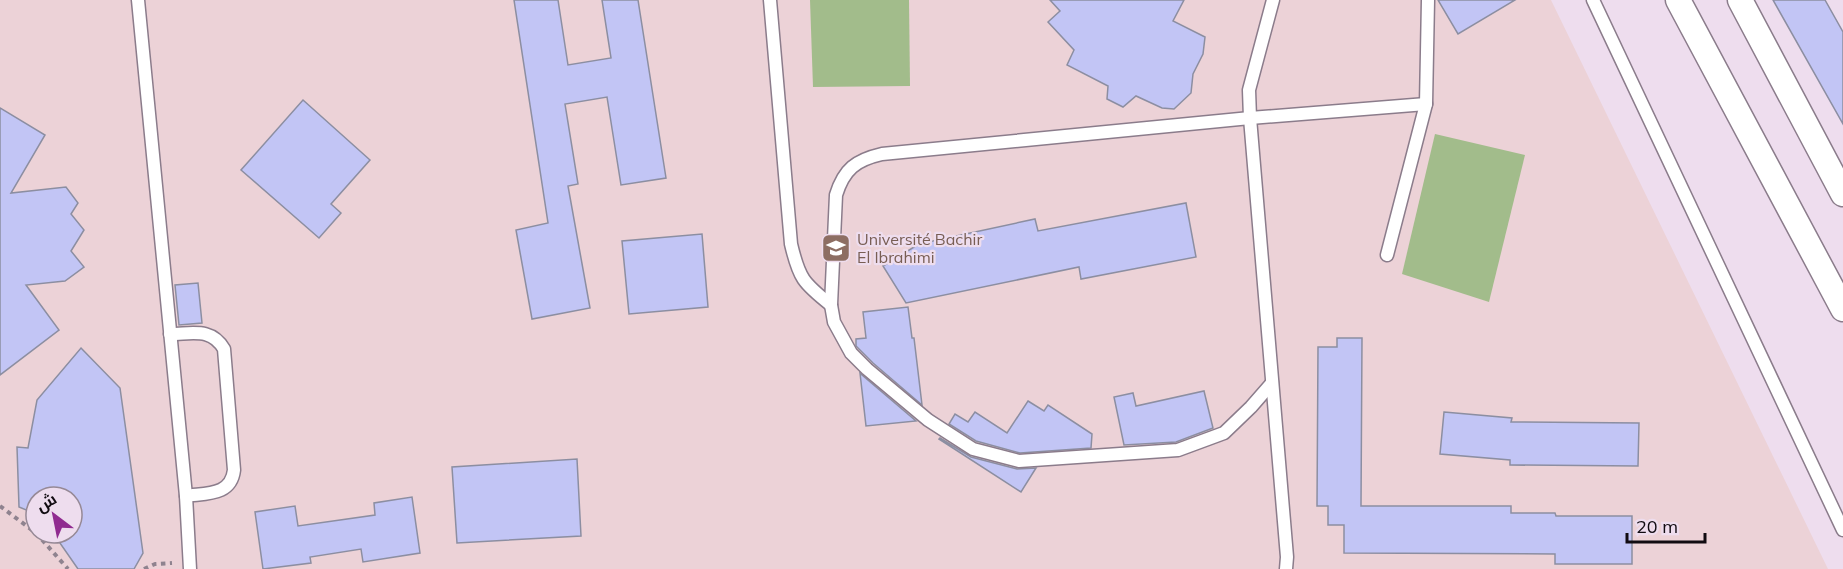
<svg xmlns="http://www.w3.org/2000/svg" width="1843" height="569" font-family="Mulish,Cairo,sans-serif">
	<style>
		.education { fill: #ecd2d7; fill-rule: evenodd }
		.green { fill: #a2bc8b }
		.building { fill: #c2c5f5; stroke: #8c8ea1; stroke-width: 1.5 }
		.lines { fill: none; stroke-linecap: round; stroke-linejoin: round }
		.service-casing { stroke: #8b7c8b; stroke-width: 15 }
		.minor-casing { stroke: #8b7c8b; stroke-width: 27 }
		.path { stroke: #8f838f; stroke-width: 4; stroke-dasharray: 4.5 4.5; stroke-linecap: butt }
		.service { stroke: #fff; stroke-width: 12 }
		.minor { stroke: #fff; stroke-width: 24 }
		.labels { text-anchor: middle; dominant-baseline: central; stroke-width: 4.5; stroke-linejoin: round; paint-order: stroke }
		.education-label { font-size: 16px; fill: #785e54; stroke: #ede; text-anchor: start }
	</style>
	<rect width="100%" height="100%" fill="#ede"/>
	<!-- education -->
	<path class="education" d="M0 0H1551L1828 569H0ZM36 497H72V533H36Z"/>
	<!-- green -->
	<g class="green">
		<path d="M810 0H909L910 86 813 87Z"/>
		<path d="M1435 134 1525 155 1489 302 1402 274Z"/>
	</g>
	<!-- building -->
	<g class="building">
		<path d="M514 0H558L568 65 611 58 602 0H638L666 178 621 185 607 97 565 104 578 184 568 186 590 308 532 319 516 230 548 223Z"/>
		<path d="M1050 0H1184L1173 21 1205 37 1203 54 1193 74 1191 93 1174 109 1162 108 1136 96 1123 107 1107 99 1108 86 1067 65 1074 50 1048 22 1060 11Z"/>
		<path d="M1438 0H1515L1458 34Z"/>
		<path d="M1773 0H1825L1843 32V124Z"/>
		<path d="M303 100 370 160 331 204 341 213 319 238 241 170Z"/>
		<path d="M0 108 45 135 11 193 66 187 78 203 71 214 84 230 71 251 84 267 65 281 26 285 59 330 0 375Z"/>
		<path d="M1186 203 1196 257 1081 279 1079 267 906 303 883 266 919 244 1035 219 1038 231Z"/>
		<path d="M702 234 708 307 629 314 622 241Z"/>
		<path d="M198 283 202 323 179 325 175 285Z"/>
		<path d="M908 307 912 338H914L922 405 873 363 856 346V339L866 338 863 312Z"/>
		<path d="M1337 338H1362L1361 506H1511V513H1555L1556 516H1632V564H1555V554L1344 553V525H1328V506H1317L1318 347H1337Z"/>
		<path d="M81 348 120 388 143 553 134 569H78L53 533H72V497H36V514L19 507 17 447 28 448 37 400Z"/>
		<path d="M860 373 862 375 916 421 866 426Z"/>
		<path d="M1204 391 1213 428 1176 442 1124 445 1114 397 1133 393 1136 406Z"/>
		<path d="M1028 401 1044 411 1048 405 1092 434 1091 448 1020 453 976 441 949 424 955 414 968 422 975 412 1007 433Z"/>
		<path d="M1444 412 1512 418 1511 422 1639 423 1638 466 1510 465V460L1440 454Z"/>
		<path d="M940 438 971 457 1017 469 1036 468 1021 492 939 439Z"/>
		<path d="M577 459 581 536 457 543 452 467Z"/>
		<path d="M412 497 420 553 363 562 361 549 310 557 311 563 263 569 255 512 295 506 298 526 375 515 374 503Z"/>
	</g>
	<g class="lines">
		<!-- service casing -->
		<g class="service-casing">
			<g id="service">
				<path d="M138 0 186 496 190 569"/>
				<path d="M770 0 791 244C799 278 803 283 831 305"/>
				<path d="M1273 0 1249 90 1250 118 1287 557 1286 569"/>
				<path d="M1593 0 1843 530"/>
				<path d="M1387 255 1426 104 1428 0"/>
				<path d="M170 334C192 334 211 327 224 349L234 470C231 496 206 493 186 496"/>
				<path d="M1272 383 1251 407 1224 433 1178 450 1019 461 973 449 928 420 867 369 851 353 834 322 831 305 836 195C844 169 856 160 882 154L1250 118 1426 104"/>
			</g>
		</g>
		<!-- minor casing -->
		<g class="minor-casing">
			<g id="minor">
				<path d="M1678 0 1843 309"/>
				<path d="M1740 0 1843 194"/>
			</g>
		</g>
		<!-- path -->
		<g class="path">
			<path d="M0 506 36 533"/>
			<path d="M36 533 68 569"/>
			<path d="M144 569 155 564 172 563"/>
		</g>
		<!-- service -->
		<use href="#service" class="service"/>
		<!-- minor -->
		<use href="#minor" class="minor"/>
	</g>
	<!-- icons -->
	<defs>
		<g id="university-square" transform="scale(1.5)"><rect x="-9" y="-9" width="18" height="18" rx="4" fill="#8d6e63" stroke="#ede"/><path d="M0-5L7-2L0 1L-7-2ZM-4 1L0 2.5L4 1V4Q0 6-4 4Z" fill="#fff"/></g>
	</defs>
	<g fill-rule="evenodd">
		<use href="#university-square" x="836" y="248"/>
	</g>
	<g class="labels">
		<!-- education labels -->
		<g class="education-label">
			<text x="857" y="239">Université Bachir<tspan x="857" dy="18">El Ibrahimi</tspan></text>
		</g>
	</g>
	<!-- north arrow -->
	<g transform="translate(54 515) rotate(328)"><circle r="28" fill="#eeddee" stroke="#968996" stroke-width="1.5"/>
	<path d="M0-4.5L10 22L0 15L-10 22Z" fill="#902b90"/>
	<text y="-9" font-size="16" font-weight="bold" text-anchor="middle" fill="#110b11">ش</text>
	</g>
	<!-- scale -->
	<path d="M1627 533v9h78v-9" fill="none" stroke="#110b11" stroke-width="3"/>
	<text x="1636" y="533" font-size="18" fill="#110b11" stroke="#eeddee" stroke-width="4.5" paint-order="stroke">20 m</text>
</svg>
